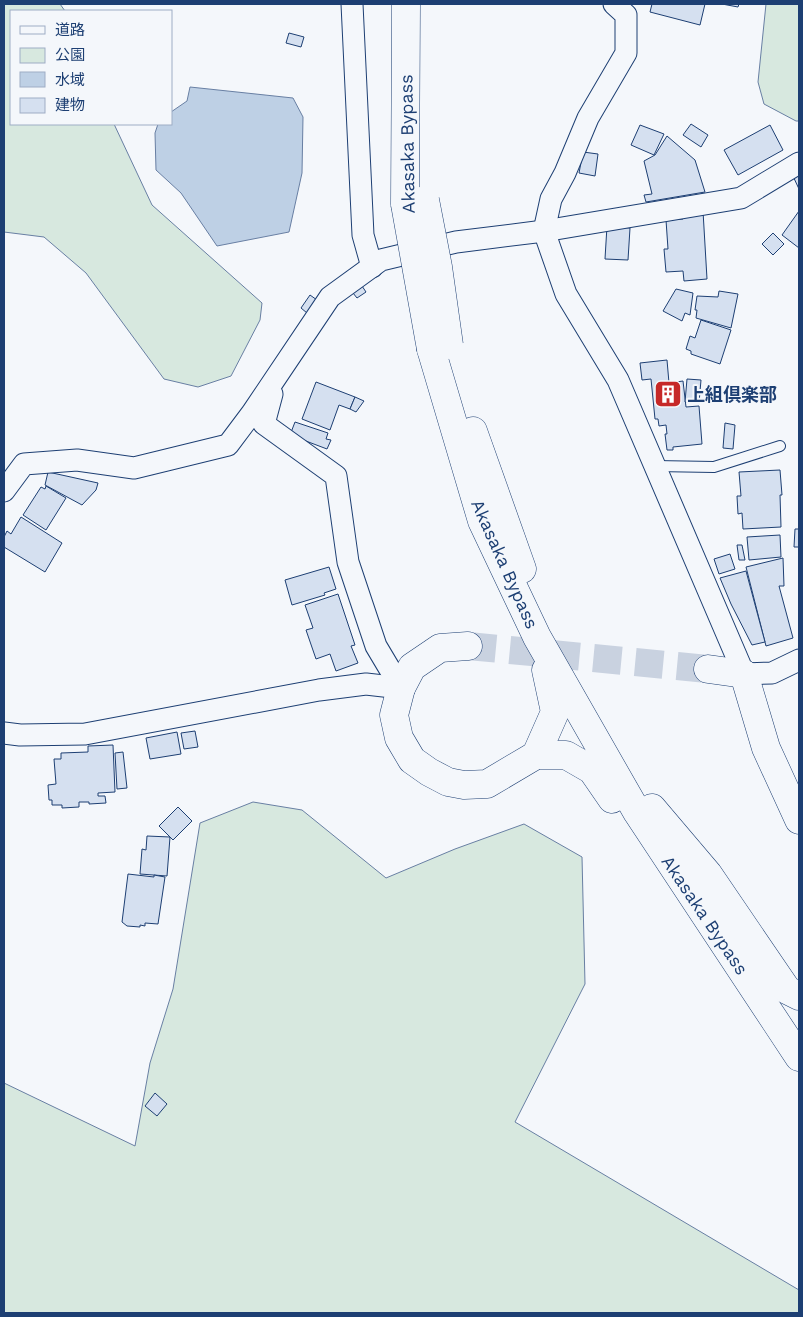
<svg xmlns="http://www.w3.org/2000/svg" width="803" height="1317" font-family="'Work Sans','Noto Sans JP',sans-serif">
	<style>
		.green { fill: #d7e8df; stroke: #687fa3 }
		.water { fill: #bed0e5; stroke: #687fa3 }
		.building { fill: #d5e0f0; stroke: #1d3f73 }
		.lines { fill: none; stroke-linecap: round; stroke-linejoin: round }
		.secondary-tunnel { stroke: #c9d2e0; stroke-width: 28; stroke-dasharray: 28 14; stroke-linecap: butt }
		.lane-casing { stroke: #1d3f73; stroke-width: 12 }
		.street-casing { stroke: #1d3f73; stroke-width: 23 }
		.secondary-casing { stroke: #1d3f73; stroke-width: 29 }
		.highway-casing { stroke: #1d3f73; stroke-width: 29 }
		.lane { stroke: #f4f7fb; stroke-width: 10 }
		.street { stroke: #f4f7fb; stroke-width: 21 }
		.secondary { stroke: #f4f7fb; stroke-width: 28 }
		.highway { stroke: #f4f7fb; stroke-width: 28 }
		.highway-bridge-casing { stroke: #1d3f73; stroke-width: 29; stroke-linecap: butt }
		.highway-bridge { stroke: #f4f7fb; stroke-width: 28 }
		.labels { text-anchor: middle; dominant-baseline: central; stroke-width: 4; stroke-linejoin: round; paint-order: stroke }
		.street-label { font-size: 18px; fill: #1d3f73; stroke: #f4f7fb }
		.poi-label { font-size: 18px; font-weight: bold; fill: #1d3f73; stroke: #f4f7fb; text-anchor: start }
	</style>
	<rect width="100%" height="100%" fill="#f4f7fb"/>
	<!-- green -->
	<g class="green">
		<path d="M4 4H60L65 11H11V124H114L152 205 262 303 260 320 231 376 198 387 164 379 86 273 44 237 4 232Z"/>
		<path d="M766 4H799V121H796L764 104 758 82Z"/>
		<path d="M253 802 302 810 386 878 455 849 524 824 582 857 585 984 515 1122 799 1290V1313H4V1083L135 1146 150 1063 173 989 200 823Z"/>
	</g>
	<!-- water -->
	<path class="water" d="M190 87 293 98 303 117 302 173 289 232 217 246 181 193 156 170 155 133 158 124H171V112L187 101Z"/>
	<!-- building -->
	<g class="building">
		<path d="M652 4H705L700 25 650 12Z"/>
		<path d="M722 4H739L738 7Z"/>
		<path d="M289 33 304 37 301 47 286 43Z"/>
		<path d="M691 124 708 135 701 147 683 135Z"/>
		<path d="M640 125 664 134 654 155 631 145Z"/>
		<path d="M770 125 783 150 738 175 724 150Z"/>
		<path d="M667 136 695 160 705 192 646 202 644 195 652 194 644 161 655 155Z"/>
		<path d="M583 152 598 154 595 176 579 173Z"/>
		<path d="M799 171V189L792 174Z"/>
		<path d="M703 211 707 279 684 281 683 271 666 272 664 249H668L666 220 683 219V213Z"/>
		<path d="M799 211V248L782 235Z"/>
		<path d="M607 226 630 228 628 260 605 259Z"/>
		<path d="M773 233 784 244 773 255 762 244Z"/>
		<path d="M362 286 366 292 357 298 353 293Z"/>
		<path d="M676 289 693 293 690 315 685 313 682 321 663 311Z"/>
		<path d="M719 291 738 294 731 328 696 318 697 310H695L697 296 718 297Z"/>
		<path d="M310 295 317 300 307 313 301 308Z"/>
		<path d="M701 320 731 330 720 364 691 354V351L686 349 690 336 695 338Z"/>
		<path d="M667 360 669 383 683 381 686 407 699 406 702 444 673 447V450H667L665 434H667L666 425 659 426 658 419H655L651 379 642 380 640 363Z"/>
		<path d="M687 379 701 380 699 403 685 402Z"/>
		<path d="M316 382 355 397 350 409 339 405 330 430 302 419Z"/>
		<path d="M355 397 364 401 356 412 350 409Z"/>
		<path d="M295 422 328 433 326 439 331 440 327 449 290 435Z"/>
		<path d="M725 423 735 425 733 449 723 448Z"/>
		<path d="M780 470 782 495H780L781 527 743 529 742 513 738 514 737 496H741L739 472Z"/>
		<path d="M48 472 98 483 96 490 82 505 45 485Z"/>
		<path d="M46 486 66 498 46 530 23 515 41 487 45 489Z"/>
		<path d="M21 517 62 543 45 572 4 547V537L7 531 11 534Z"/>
		<path d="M795 529H799V547H794Z"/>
		<path d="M780 535 781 557 749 560 747 537Z"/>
		<path d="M737 545H742L745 560H739Z"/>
		<path d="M730 554 735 569 719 574 714 559Z"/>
		<path d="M783 558 784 586H779L793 638 766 646 746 567Z"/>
		<path d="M329 567 336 589 324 593 325 595 292 605 285 580Z"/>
		<path d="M746 571 765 642 752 645 731 604 720 578Z"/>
		<path d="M338 594 355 645 351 646 358 663 336 671 330 654 316 659 306 630 313 628 305 605Z"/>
		<path d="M195 731 198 747 184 749 181 733Z"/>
		<path d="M177 732 181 754 150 759 146 738Z"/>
		<path d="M113 745 115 792 98 793V796H105L106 803 89 804V802H79V807L62 808V805H52V800H49L48 785 56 784 54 759H61V753L88 752V746Z"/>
		<path d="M123 752 127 788 117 789 115 753Z"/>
		<path d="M178 807 192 821 173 840 159 826Z"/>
		<path d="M147 836 170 837 167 876 140 874 142 849 146 850Z"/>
		<path d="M128 874 154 877V875L165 877 158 924 145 923V926L140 925V927L127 926 122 922Z"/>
		<path d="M155 1093 167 1104 157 1116 145 1106Z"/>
	</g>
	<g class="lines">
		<!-- secondary-tunnel -->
		<path class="secondary-tunnel" d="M468 646 708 669"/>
		<!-- lane casing -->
		<g class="lane-casing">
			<path id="lane" d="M655 466 714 467 780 446"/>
		</g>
		<!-- street casing -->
		<g class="street-casing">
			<g id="street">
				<path d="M352 4 363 235 372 267"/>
				<path d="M614 4 626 15V53L588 118 565 173 551 199 544 231 566 294 618 380 744 674 772 673 799 660"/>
				<path d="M272 394 264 424 336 476 348 562 376 646 401 688"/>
				<path d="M4 491 24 464 77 460 134 468 228 445 252 413 330 297 381 260 456 242 544 231 741 198 799 163"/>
				<path d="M4 733 20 735 85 734 319 690 366 684 401 688"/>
			</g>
		</g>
		<!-- secondary casing -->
		<g class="secondary-casing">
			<g id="secondary">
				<path d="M708 669 744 674"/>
				<path d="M401 688 412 667 440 648 468 646"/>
			</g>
		</g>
		<!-- highway casing -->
		<g class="highway-casing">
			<g id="highway">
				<path d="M405 204 406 4"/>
				<path d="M431 349 482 521 537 637 637 812 799 1057"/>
				<path d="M473 431 522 569"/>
				<path d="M744 674 766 748 799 820"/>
				<path d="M401 688 394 715 399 738 412 760 429 772 448 782 464 785 487 784 536 755H566L592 770 612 799"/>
				<path d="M536 755 555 712 546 670"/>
				<path d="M652 808 708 874 787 990 799 996"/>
			</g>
		</g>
		<!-- lane -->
		<use href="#lane" class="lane"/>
		<!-- street -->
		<use href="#street" class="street"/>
		<!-- secondary -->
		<use href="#secondary" class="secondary"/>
		<!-- highway -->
		<use href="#highway" class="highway"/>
		<!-- highway-bridge casing -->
		<g class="highway-bridge-casing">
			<g id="highway-bridge">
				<path d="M425 200 438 267 449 345"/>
				<path d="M405 204 431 349"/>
			</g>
		</g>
		<!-- highway-bridge -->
		<use href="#highway-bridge" class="highway-bridge"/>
	</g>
	<!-- icons -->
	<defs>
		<g id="building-square" transform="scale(1.4375)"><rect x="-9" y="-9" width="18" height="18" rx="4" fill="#c62828" stroke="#f4f7fb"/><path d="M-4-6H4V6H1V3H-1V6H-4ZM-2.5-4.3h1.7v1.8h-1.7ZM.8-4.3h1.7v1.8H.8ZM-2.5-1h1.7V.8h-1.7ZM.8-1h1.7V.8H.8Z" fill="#fff"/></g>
	</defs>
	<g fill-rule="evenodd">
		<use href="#building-square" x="668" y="394"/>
	</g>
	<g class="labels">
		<!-- street labels -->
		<g class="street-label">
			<text transform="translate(407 144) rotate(-91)">Akasaka Bypass</text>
			<text transform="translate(505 564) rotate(66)">Akasaka Bypass</text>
			<text transform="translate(705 915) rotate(56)">Akasaka Bypass</text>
		</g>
		<!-- poi labels -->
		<g class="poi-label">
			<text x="687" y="394">上組倶楽部</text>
		</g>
	</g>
	<!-- border -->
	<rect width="803" height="1317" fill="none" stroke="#1d3f73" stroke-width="10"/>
	<!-- legend -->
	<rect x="10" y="10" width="162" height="115" fill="#f4f7fb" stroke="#9eadc5"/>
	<rect x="20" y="26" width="25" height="8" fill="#f4f7fb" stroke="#9eadc5"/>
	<text x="55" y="35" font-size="15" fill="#1d3f73">道路</text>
	<rect x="20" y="48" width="25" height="15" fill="#d7e8df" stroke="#9eadc5"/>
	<text x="55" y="60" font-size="15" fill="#1d3f73">公園</text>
	<rect x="20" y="72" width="25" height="15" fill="#bed0e5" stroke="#9eadc5"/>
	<text x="55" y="85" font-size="15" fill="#1d3f73">水域</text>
	<rect x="20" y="98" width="25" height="15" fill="#d5e0f0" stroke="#9eadc5"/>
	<text x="55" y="110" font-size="15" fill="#1d3f73">建物</text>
</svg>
